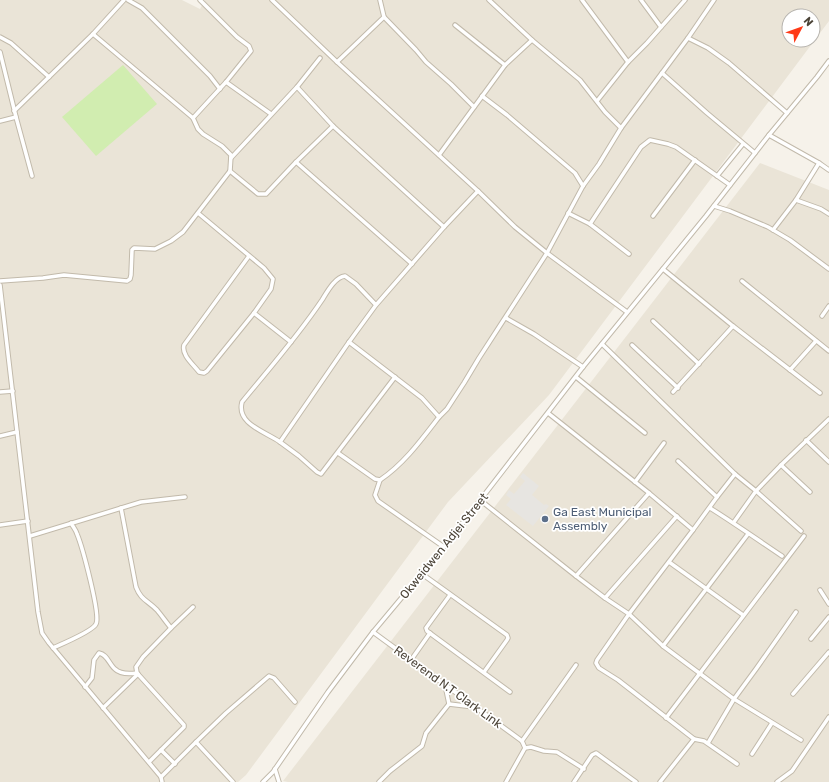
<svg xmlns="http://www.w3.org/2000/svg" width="829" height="782" font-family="Rubik,sans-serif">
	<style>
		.residential { fill: #eae4d7; fill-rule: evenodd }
		.green { fill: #d1edb0 }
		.parking { fill: #e7e5e1 }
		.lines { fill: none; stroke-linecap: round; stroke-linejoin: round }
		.street-casing { stroke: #c2baab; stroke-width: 5.5 }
		.street { stroke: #fff; stroke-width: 3.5 }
		.service-dot { fill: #5c6f8a; stroke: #fff; stroke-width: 1.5 }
		.labels { text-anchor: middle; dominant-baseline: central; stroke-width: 3.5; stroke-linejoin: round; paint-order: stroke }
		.service-label { font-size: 12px; fill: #4e5e75; stroke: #fff; text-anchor: start }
		.street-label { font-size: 12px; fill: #4b4337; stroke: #fff }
	</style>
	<rect width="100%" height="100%" fill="#f6f2ea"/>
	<!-- residential -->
	<g class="residential">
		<path d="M0 0H182L200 9 205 0H829V21L549 395 448 502 246 775 238 782H0ZM789 16H813V40H789Z"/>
		<path d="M760 163 829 190V782H288L283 781Z"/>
	</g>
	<!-- green -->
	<path class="green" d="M123 65 157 104 96 156 62 117Z"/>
	<!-- parking -->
	<path class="parking" d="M523 473 539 486 532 495 544 505 546 504 549 506 533 526 506 505 511 499 506 495 509 490 514 494 525 481 520 477Z"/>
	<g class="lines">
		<!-- street casing -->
		<g class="street-casing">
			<g id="street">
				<path d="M128 0 142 8 210 76 220 89"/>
				<path d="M272 0 337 62 478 191 515 227 547 253 627 312"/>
				<path d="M380 0 384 17 416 50 426 62 451 84 474 107"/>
				<path d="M489 0 532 40"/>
				<path d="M582 0 628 62 597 101"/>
				<path d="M641 0 661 27"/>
				<path d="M455 25 505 65"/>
				<path d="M0 37 11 43 49 77"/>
				<path d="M688 38 708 48 729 63 787 113"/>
				<path d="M0 52 16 117 32 176"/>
				<path d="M337 62 384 17"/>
				<path d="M628 62 647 43 685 0"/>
				<path d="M662 73 707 113 755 153"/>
				<path d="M226 82 271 114"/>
				<path d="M297 87 333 126 444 227"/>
				<path d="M482 96 507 115 575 173 583 186"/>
				<path d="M14 111 93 34 124 0"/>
				<path d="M193 118 226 82 251 51 249 46 237 37 200 0"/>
				<path d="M0 121 16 117"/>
				<path d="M621 128 688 38 714 0"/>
				<path d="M769 135 819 163 829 170"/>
				<path d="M231 158 297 87 320 58"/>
				<path d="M296 162 412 264"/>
				<path d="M230 171 258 194H266L296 162 333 126"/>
				<path d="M717 176 743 144"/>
				<path d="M796 200 821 209 829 214"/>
				<path d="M714 206 730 211 768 227 790 240 829 269"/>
				<path d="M198 213 264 268 273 279 271 289 254 313 291 342"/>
				<path d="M568 213 590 224 641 147 650 140 668 144 676 147 730 185"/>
				<path d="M653 216 695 160"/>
				<path d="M590 224 629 254"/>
				<path d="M773 230 796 200 819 163"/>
				<path d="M249 256 184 345C181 355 194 365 199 372L204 373 207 371 254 313"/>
				<path d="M663 269 733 326 820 393"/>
				<path d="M0 281 43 278 64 275 127 281 130 279 131 275 132 250 134 248 155 249 171 241 183 232 230 171 231 155 222 146 203 134 198 129 193 118 93 34"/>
				<path d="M742 281 829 351"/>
				<path d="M0 285 38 612 42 633 49 643 161 777 162 782"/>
				<path d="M376 305 356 284 345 276C335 277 327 292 322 300 298 336 269 369 242 402 236 424 266 432 280 442L349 342 376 305 444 227 478 191"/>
				<path d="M822 316 829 306"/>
				<path d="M506 318 534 334 583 367"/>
				<path d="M653 321 699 364"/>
				<path d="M349 342 422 398 439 417 447 409 464 383 479 358 547 253 583 186 599 164 621 128 605 112 580 80 532 40 505 65 439 155"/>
				<path d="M602 344 735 474 756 491 801 531"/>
				<path d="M632 345 678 388"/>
				<path d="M790 370 816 341"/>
				<path d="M576 377 645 433"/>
				<path d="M0 392 13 391"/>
				<path d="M673 392 733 326"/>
				<path d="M548 413 649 493 693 530 629 614 597 660 596 663 599 668 618 680 694 739"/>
				<path d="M0 436 17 432"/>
				<path d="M806 440 829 462"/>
				<path d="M280 442 299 456 317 472 321 474 395 377"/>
				<path d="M338 453 375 479 380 480C404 464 422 439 439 417"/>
				<path d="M678 461 717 497"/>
				<path d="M781 465 810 492"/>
				<path d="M380 480 375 495 378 501 444 547"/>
				<path d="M635 482 664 443"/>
				<path d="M480 500 576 576 605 598 629 614 663 646 734 699 801 740"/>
				<path d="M121 508 136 587C141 600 147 600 157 610 162 616 166 622 171 628"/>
				<path d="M710 508C734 523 758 540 782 556"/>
				<path d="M734 522 756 491 781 465 829 419"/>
				<path d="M0 525 28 521"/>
				<path d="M693 530 717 497 735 474"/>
				<path d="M30 536 141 502 185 497"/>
				<path d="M669 562 743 615"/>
				<path d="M422 574 507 635 508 638 507 640 484 672"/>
				<path d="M576 576 649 493"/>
				<path d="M820 590 829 604"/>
				<path d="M450 595 426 628 427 631 510 692"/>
				<path d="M605 598 677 516"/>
				<path d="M373 632 522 741"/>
				<path d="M811 639 829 617"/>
				<path d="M663 646 748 534"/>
				<path d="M53 648C62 644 93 631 96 624 101 615 82 546 77 534 76 530 73 527 71 523"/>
				<path d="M411 660 430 633"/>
				<path d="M445 685 449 704"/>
				<path d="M85 687 92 678 94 660 99 653C107 654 109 664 115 669 120 674 130 674 137 673"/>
				<path d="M793 694 829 652"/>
				<path d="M449 704 474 707"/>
				<path d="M103 708 138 674"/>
				<path d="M666 718 804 536"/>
				<path d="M522 741 576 665"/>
				<path d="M196 742 226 713 269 676 274 678 295 702"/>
				<path d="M708 743 734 699 756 669 796 612"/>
				<path d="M525 748 531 747 544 751 557 752 584 769"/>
				<path d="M161 750 175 764"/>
				<path d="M752 754 772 723"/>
				<path d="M149 762 184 727V725L137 673 136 667 143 657 171 628 193 607"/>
				<path d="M275 769 279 782"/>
				<path d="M161 777 196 742 233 782"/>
				<path d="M263 782 273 772 328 692 373 632 444 547 583 367 706 216 769 135 817 77 829 61"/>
				<path d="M379 782 390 771 422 746 426 733 449 704"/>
				<path d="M506 782 525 748 522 741"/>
				<path d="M574 782 592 755 596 753 636 782"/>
				<path d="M660 782 694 739 704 741 737 764"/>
				<path d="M777 782 792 771 829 717"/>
			</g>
		</g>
		<!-- street -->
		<use href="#street" class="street"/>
	</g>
	<!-- markers -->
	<circle class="service-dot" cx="545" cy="519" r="4"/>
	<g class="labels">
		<!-- service labels -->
		<g class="service-label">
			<text x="553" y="512">Ga East Municipal<tspan x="553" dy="14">Assembly</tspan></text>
		</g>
		<!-- street labels -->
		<g class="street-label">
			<text transform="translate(444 546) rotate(-51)">Okweidwen Adjei Street</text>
			<text transform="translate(448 687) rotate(36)">Reverend N.T Clark Link</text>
		</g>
	</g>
	<!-- north arrow -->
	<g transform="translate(801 28) rotate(49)"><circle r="19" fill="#ffffff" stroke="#b7b4af"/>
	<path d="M0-3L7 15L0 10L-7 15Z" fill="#ff3a17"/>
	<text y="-6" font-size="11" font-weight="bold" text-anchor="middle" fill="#4b4337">N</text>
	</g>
</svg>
